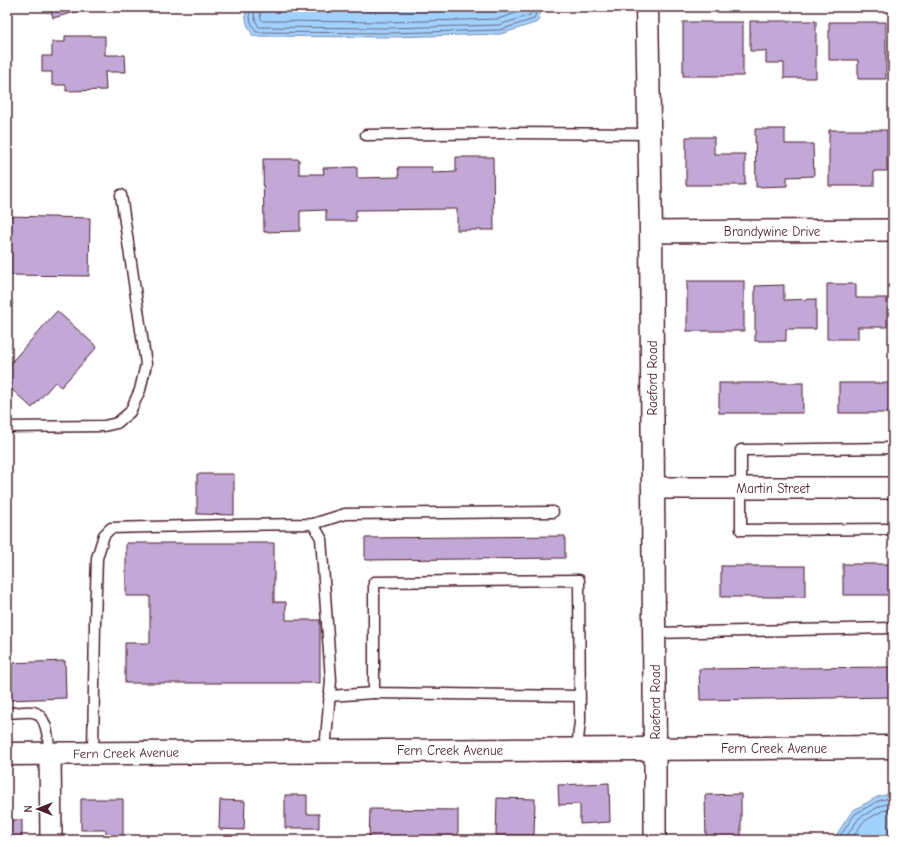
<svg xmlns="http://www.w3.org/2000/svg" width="900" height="847" font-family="'Comic Neue',sans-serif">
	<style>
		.water { fill: #a1d2fe; stroke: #7e8aaa }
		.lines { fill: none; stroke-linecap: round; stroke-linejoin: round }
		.shore { stroke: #6d677f; stroke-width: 1 }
		.building { fill: #c2a8d6; stroke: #4a1f2b }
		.service-casing { stroke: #4a1f2b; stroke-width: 13 }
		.minor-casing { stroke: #4a1f2b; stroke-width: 24 }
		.tertiary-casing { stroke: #4a1f2b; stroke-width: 25 }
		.service { stroke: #fff; stroke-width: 10 }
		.minor { stroke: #fff; stroke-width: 21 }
		.tertiary { stroke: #fff; stroke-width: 22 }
		.labels { text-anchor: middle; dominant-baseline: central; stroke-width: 3; stroke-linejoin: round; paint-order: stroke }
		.street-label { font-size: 13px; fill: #4a1f2b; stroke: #fff }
	</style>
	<rect width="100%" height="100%" fill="#fff"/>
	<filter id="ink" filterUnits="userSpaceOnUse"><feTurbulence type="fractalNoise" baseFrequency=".025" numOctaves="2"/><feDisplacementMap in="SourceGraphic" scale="8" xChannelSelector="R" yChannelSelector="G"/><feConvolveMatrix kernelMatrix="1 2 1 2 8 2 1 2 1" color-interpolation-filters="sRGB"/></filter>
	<g filter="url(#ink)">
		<!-- water -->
		<g class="water">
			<path d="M244 7H542L538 22 501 34 389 37 253 36 247 24Z"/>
			<path d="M893 793V840H834L837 834 852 811 877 797Z"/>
		</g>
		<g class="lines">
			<!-- shore -->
			<g class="shore">
				<path d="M248 7 251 22 256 32 389 33 500 30 534 19 538 7"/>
				<path d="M253 7C254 14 255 22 259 27L388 28 499 25 530 15 533 7"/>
				<path d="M259 7 261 19 263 21 388 22 498 19 525 10 527 7"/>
				<path d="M838 840 840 836 855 814 878 801 893 797"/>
				<path d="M844 840 859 818 880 806 893 802"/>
				<path d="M851 840 863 822 882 811 893 809"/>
			</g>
		</g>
		<!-- building -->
		<g class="building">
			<path d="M50 7H94L53 18Z"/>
			<path d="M750 21H816V78H784V63H766V51H750Z"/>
			<rect x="683" y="22" width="60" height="54"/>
			<path d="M829 22H886V79H858V60H829Z"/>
			<path d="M65 36H105V55H125L126 72H105L106 90 66 91V85H52V72H42V56H52V42H65Z"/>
			<path d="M755 129H785V144H813L814 176 787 177V186L756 187Z"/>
			<path d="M829 130H887V171H874V186H829Z"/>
			<path d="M686 137H714V154H745V185H686Z"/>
			<path d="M456 157H493L494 230H457V209L356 210V221H326V210L300 211V231L264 232 263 159H299V174H324L323 168 357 167V178L399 177 398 167H432V173L456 172Z"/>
			<path d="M7 216 90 218 89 276 7 275Z"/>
			<rect x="687" y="281" width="57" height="50"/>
			<path d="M827 284H856V298H887V327H858V339H827Z"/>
			<path d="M784 285V300L816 299V329H786V341H755V286Z"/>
			<path d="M57 311 97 347 61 387 55 382 32 408 7 385V367Z"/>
			<rect x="719" y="383" width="84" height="30"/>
			<rect x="839" y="383" width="54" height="30"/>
			<path d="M197 474H234V515L197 514Z"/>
			<path d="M565 536V558L365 560V538Z"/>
			<path d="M126 543H274V602H286V620H320V683H125V643H150V596H126Z"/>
			<rect x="843" y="564" width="50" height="31"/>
			<rect x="721" y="566" width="84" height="31"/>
			<path d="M65 661 66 698 7 700V663Z"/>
			<path d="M893 667V697L700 700 699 669Z"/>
			<path d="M609 783 610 822 580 824V804L559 805 558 785Z"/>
			<path d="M741 794V840H706L705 795Z"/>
			<path d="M285 795H307V814H319V828H285Z"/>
			<path d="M497 798 535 799 534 835H496Z"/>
			<path d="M81 799H123V838H106V830H81Z"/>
			<path d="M220 800 245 801 244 830 219 829Z"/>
			<path d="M370 809 458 810V840H369Z"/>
			<rect x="7" y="820" width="15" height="20"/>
		</g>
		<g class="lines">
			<!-- service casing -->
			<g class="service-casing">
				<g id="service">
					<path d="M366 135 513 133 649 134"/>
					<path d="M7 427 104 426 117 423 130 412 140 390 146 364 121 195"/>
					<path d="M893 448 741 450V530L893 529"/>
					<path d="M313 524 321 538 331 680 325 751"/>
					<path d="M654 633 893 628"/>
					<path d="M329 696 374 693"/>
					<path d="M7 713C15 713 26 711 33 712 48 715 48 741 50 754"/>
					<path d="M577 749 580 721 579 580 374 582V693L580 696"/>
					<path d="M93 753 95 622 97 558 104 535 111 528 229 525 313 524 345 514 553 512"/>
				</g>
			</g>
			<!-- minor casing -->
			<g class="minor-casing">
				<g id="minor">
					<path d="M651 232 893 230"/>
					<path d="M653 488H893"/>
					<path d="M655 748V840"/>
					<path d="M50 754 51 840"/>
				</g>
			</g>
			<!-- tertiary casing -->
			<g class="tertiary-casing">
				<g id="tertiary">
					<path d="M647 7 651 232 655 748"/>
					<path d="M7 754 893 747"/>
				</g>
			</g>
			<!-- service -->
			<use href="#service" class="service"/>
			<!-- minor -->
			<use href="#minor" class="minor"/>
			<!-- tertiary -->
			<use href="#tertiary" class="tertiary"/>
		</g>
	</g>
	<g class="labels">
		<!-- street labels -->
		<g class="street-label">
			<text x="772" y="231">Brandywine Drive</text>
			<text transform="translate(652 378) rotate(-90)">Raeford Road</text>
			<text x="773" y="488">Martin Street</text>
			<text transform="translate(655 702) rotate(-90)">Raeford Road</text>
			<text x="774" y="748">Fern Creek Avenue</text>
			<text x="450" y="750">Fern Creek Avenue</text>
			<text transform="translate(126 753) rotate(-1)">Fern Creek Avenue</text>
		</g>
	</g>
	<!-- margin -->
	<rect width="900" height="847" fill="none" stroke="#fff" stroke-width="24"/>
	<rect x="12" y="12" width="876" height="823" fill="none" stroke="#4a1f2b" stroke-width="1.5" filter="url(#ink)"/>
	<!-- north arrow -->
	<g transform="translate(38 809) rotate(270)" stroke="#ffffff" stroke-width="3" paint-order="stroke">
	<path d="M0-3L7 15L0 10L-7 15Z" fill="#4a1f2b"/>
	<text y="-6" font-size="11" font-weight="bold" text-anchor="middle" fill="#4a1f2b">N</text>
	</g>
</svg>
